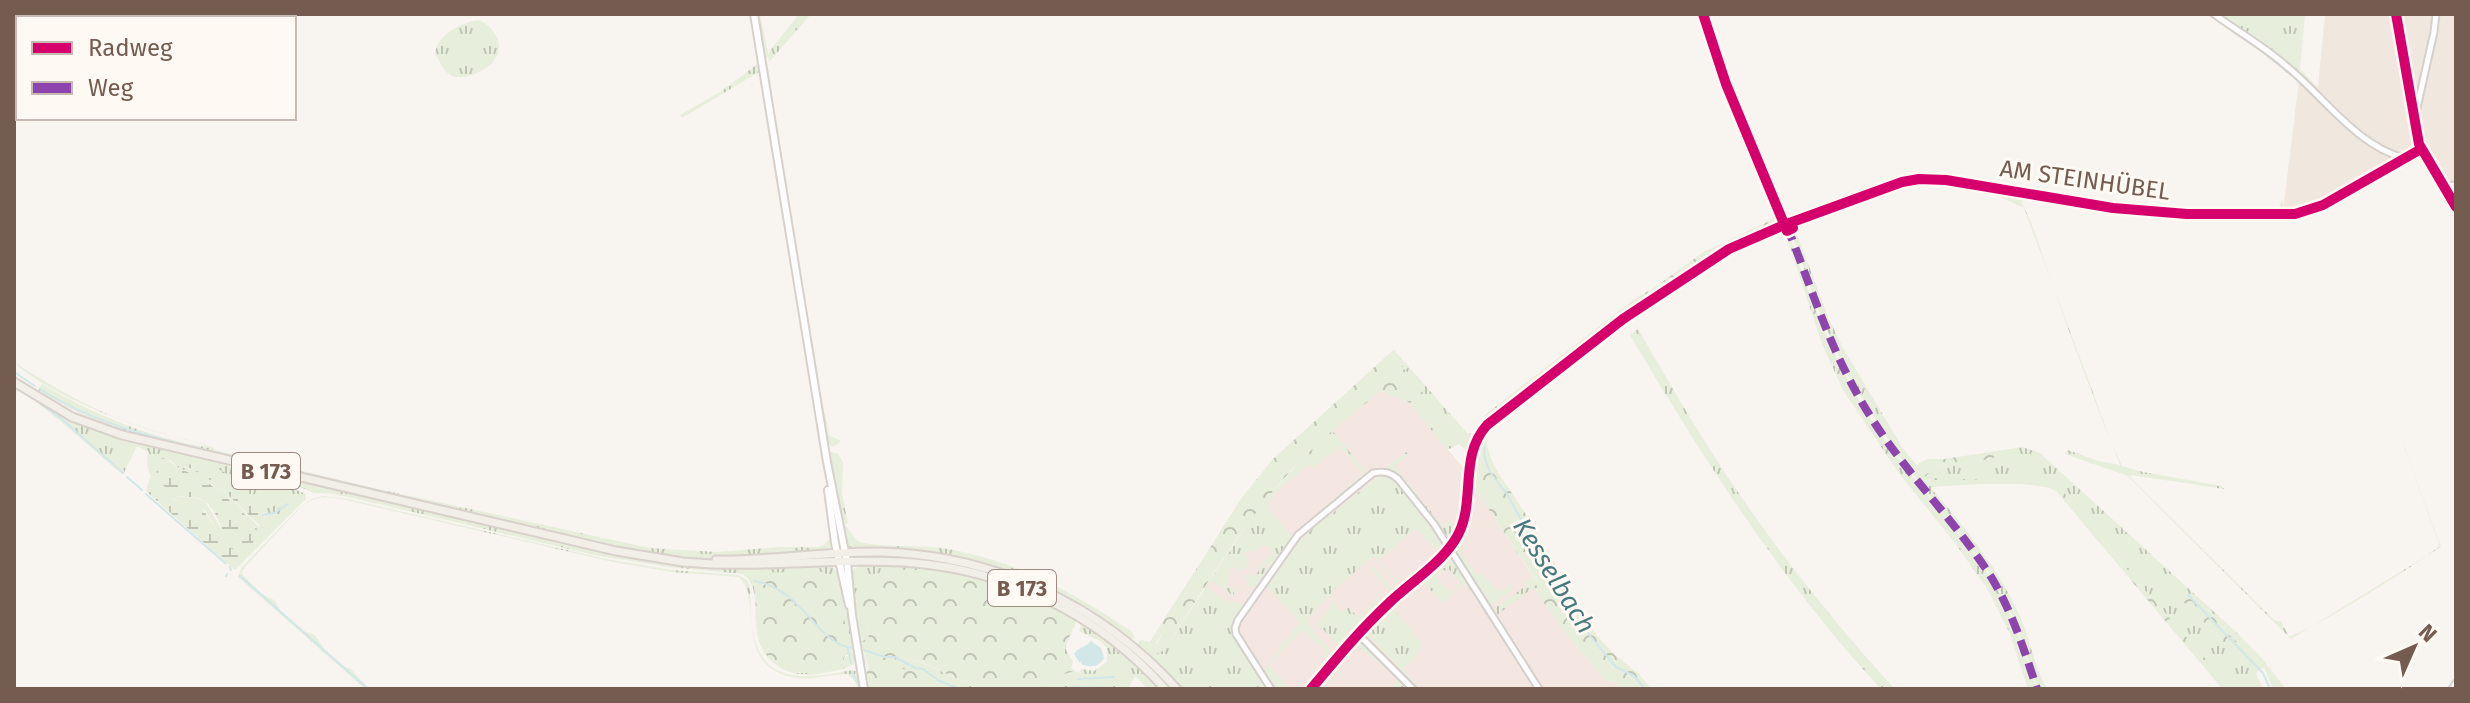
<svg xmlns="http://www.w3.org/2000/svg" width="2470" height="703" font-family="'Fira Sans',sans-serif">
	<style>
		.residential { fill: #f0e7de }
		.commercial { fill: #f4e7e2 }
		.grass { fill: url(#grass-tufts); fill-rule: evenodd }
		.forest { fill: url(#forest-crowns) }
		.wetland { fill: url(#wetland-marsh) }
		.water { fill: #d2e7e8 }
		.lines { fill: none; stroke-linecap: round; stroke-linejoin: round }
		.stream { stroke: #d2e7e8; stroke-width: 2 }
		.street-casing { stroke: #d5d0cb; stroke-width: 9 }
		.secondary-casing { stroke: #d8d1cb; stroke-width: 10 }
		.primary-casing { stroke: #d9d1cc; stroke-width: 11 }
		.street { stroke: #fefdfd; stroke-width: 5 }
		.secondary { stroke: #fefdfd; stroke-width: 6 }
		.primary { stroke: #f2eee8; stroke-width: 7 }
		.quiet { stroke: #8e44ad; stroke-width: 8; stroke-dasharray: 16 8; stroke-linecap: butt }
		.cycleway-casing { stroke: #fef9f3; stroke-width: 15 }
		.cycleway { stroke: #d6006c; stroke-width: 10 }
		.labels { text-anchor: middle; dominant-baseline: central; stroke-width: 6; stroke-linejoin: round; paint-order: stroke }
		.shield { fill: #fef9f3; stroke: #9e8b81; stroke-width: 2 }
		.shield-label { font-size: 22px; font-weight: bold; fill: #755c50 }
		.street-label { font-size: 24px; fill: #755c50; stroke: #fef9f3 }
		.water-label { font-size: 26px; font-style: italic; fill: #48797f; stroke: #fef9f3 }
	</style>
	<defs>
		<pattern id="grass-tufts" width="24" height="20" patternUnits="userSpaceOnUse" patternTransform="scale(2)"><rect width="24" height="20" fill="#e7eedc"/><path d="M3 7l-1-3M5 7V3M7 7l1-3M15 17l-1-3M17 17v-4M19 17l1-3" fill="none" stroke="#c0c4b5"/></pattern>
		<pattern id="forest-crowns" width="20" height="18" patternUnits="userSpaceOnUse" patternTransform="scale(2)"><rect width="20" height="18" fill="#e7eedc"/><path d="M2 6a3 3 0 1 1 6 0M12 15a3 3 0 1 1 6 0" fill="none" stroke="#c0c4b5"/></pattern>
		<pattern id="wetland-marsh" width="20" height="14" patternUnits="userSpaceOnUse" patternTransform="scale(2)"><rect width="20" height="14" fill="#e7eedc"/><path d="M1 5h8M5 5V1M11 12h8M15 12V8" fill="none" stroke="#c0c4b5"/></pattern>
	</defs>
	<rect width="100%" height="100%" fill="#f8f4f0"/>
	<!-- residential -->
	<path class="residential" d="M2325 14H2456V193L2439 190 2418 155H2413L2325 206 2299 212 2283 211 2300 73 2318 87Z"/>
	<!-- commercial -->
	<path class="commercial" d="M1381 391 1410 403 1463 468 1467 450 1475 454V489L1538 584 1533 588 1574 644 1606 680 1618 683 1620 689H1250L1237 641 1204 588 1258 509 1304 457 1332 430Z"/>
	<!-- grass -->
	<g class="grass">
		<path d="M756 14H760L768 53 799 14H811L769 62 768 57H764Z"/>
		<path d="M1699 14H1707C1729 83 1757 148 1783 215L1789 219 1895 181 1919 175 1953 177 2103 204 2191 211 2277 210 2283 200V211H2295V218L2290 219 2293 217 2289 215 2205 216V221H2191V216L2089 208 1995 190 1992 194 1981 192 1979 187C1959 183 1938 179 1918 182 1894 185 1807 214 1790 228V232L1797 234 1828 317 1843 348 1902 447 1925 476 1929 473 1928 467 1993 459 1997 451 2022 447 2040 453 2235 631 2260 656 2286 689H2273L2264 667 2256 673 2263 689H2223L2219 685 2221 680 2218 674 2135 579 2058 485 2051 482 1929 479 1928 481 1933 487 1931 488C1964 526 1998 568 2019 614 2030 638 2034 666 2047 689H2038L2014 619 1987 569 1899 456 1847 374 1821 317 1793 237H1790C1810 301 1835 364 1872 421 1911 482 1967 533 2002 598 2017 626 2026 658 2037 689H2028L2010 634 1988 590 1955 543 1898 472 1843 390 1822 344 1787 238 1779 231C1670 272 1582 357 1491 427 1482 443 1491 460 1499 474L1475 453 1490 426 1644 306 1642 298H1636L1648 291 1650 296 1717 252 1771 227 1767 222 1772 220 1775 214 1766 188 1714 66ZM2183 589 2211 613 2226 632 2247 651 2240 653 2228 647 2186 604 2178 599V594Z"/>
		<path d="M2206 14H2305L2300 69 2318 88 2300 73 2298 82 2264 54Z"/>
		<path d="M478 20C486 23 492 28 496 36 511 64 464 84 450 75 444 71 439 60 435 54 437 35 460 23 478 20Z"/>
		<path d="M759 63 761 71 682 118 680 115 720 92Z"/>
		<path d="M1998 196 2029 199 2021 202C2035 227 2042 256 2052 283 2074 344 2095 407 2122 466L2143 472 2222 486 2224 489 2131 475 2130 477 2274 620 2281 622 2289 636C2303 636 2425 560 2438 547L2439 543 2394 419 2441 547 2291 639 2128 476 2065 454 2068 450 2098 461 2120 465 2024 208Z"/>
		<path d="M1638 329C1667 379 1696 429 1727 476 1777 551 1834 623 1895 689H1881C1782 582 1704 460 1630 335Z"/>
		<path d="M813 343 821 399 830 436 841 441 833 447 827 443 811 346Z"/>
		<path d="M1394 350 1468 434 1474 433 1486 414 1487 419 1489 421 1470 452 1468 451 1463 515 1460 522 1461 509 1458 521 1467 451 1459 444 1447 450 1410 403 1423 390 1390 353Z"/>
		<path d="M14 362C40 379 67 395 94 408 131 426 173 436 212 447L215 450 369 487 650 548 718 552 780 547H817L824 545 828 540 833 541C832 549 827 550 819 552L709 559 649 554 618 548 166 444C118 430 80 417 38 390L42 384C91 413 149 438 206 447 192 439 170 436 153 431 114 419 42 390 14 362Z"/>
		<path d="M34 397 120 437 152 447 593 550 624 556 726 567H832L839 575 857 661C850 668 839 670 829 672 810 676 791 677 775 664 741 638 768 591 743 574L669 567 594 555 362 500 329 493H314L293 484 292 488 306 494 305 500 235 570 230 566 240 556C221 545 218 529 206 512 197 500 184 504 172 498 156 489 142 470 149 452L137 446 123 475 59 420 36 402ZM169 459 178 467 213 485 256 528 221 529 205 501 194 498 174 496ZM187 464C224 465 246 486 265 516L263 527 258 526 217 484ZM827 574 837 585 851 652 830 671 797 673 765 652 757 632 754 582Z"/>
		<path d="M1332 430 1368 475 1378 469 1306 523 1363 474 1340 446 1313 468 1309 465C1295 477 1272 490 1268 508L1292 536 1298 530 1271 567 1263 562 1271 553 1268 546H1261L1257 551H1247L1245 554 1249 562 1246 569 1241 571 1233 567 1229 570 1231 577 1228 578 1230 583 1225 585 1226 588 1231 586 1235 596 1240 598 1229 595 1230 593 1213 581 1207 588 1225 600 1246 605 1235 636 1268 689H1262L1260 686 1255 689H1181L1137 646 1139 640 1150 642 1161 624 1163 632 1156 643 1164 650 1258 509 1304 457Z"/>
		<path d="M832 452 838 454 843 462 842 494 848 523 845 525 857 541C879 548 917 545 942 548 1013 559 1073 592 1131 631L1135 638H1127L1097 616 1057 593 1002 570 970 561 926 553 851 549 846 541 829 456Z"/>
		<path d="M1406 452 1408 454 1394 466 1443 526 1450 521 1457 529 1452 538 1446 536 1400 478 1392 470 1385 468Z"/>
		<path d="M1382 473 1389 474 1397 482 1392 479 1396 484 1398 483 1415 503 1401 488 1414 505 1415 504 1433 525 1415 507 1441 543 1443 549 1415 574 1437 551 1416 528 1379 560 1400 584 1411 577 1388 596 1390 592 1369 566 1375 568 1392 589 1398 584 1374 556 1331 592 1332 597 1329 595 1308 619 1311 628 1333 654 1327 661 1323 656 1326 651 1302 630 1269 665 1290 689H1277L1264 669 1299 623 1296 617 1267 587 1296 546 1310 531 1377 478 1384 476 1392 478 1382 474 1373 478Z"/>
		<path d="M324 496 348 499 606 559 672 570 738 575 747 580 750 586C751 603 750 621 754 637 766 688 815 677 853 670L859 673 861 689H858L855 681 847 674C830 674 814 680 797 678 731 669 764 599 739 577L672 572 613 562 342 499C325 496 315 496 301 507L243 569 242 574 262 594 274 600 281 611 303 631 315 635 326 651 345 667 351 669 369 689H365L238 577 241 568 300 507 312 499Z"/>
		<path d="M1495 519 1538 584 1497 615 1494 613 1495 608 1527 585 1525 581 1532 576Z"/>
		<path d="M1470 521V527L1461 553 1477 575 1481 573 1499 592 1513 584 1510 592 1493 604 1489 603 1455 551 1467 524Z"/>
		<path d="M1446 557H1450L1455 565 1457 564 1472 587 1470 588 1477 601 1465 583 1457 589 1456 587 1460 583 1448 568 1436 577 1449 592 1453 590 1455 592 1444 603 1422 582 1408 592 1394 610 1422 643 1419 653 1404 668 1420 689 1365 633 1398 598Z"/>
		<path d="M1262 564 1270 569 1259 585 1249 587 1251 584 1248 586 1244 574 1256 576Z"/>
		<path d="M863 565C914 565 967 569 1015 588 1036 596 1056 608 1076 618L1075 626 1065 648 1073 661 1071 668C1058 656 1065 641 1074 628L931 569 891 566 887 573 872 574 863 607 869 638 862 647 867 665 862 661 852 575 853 569Z"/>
		<path d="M1380 596 1386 600 1338 649 1335 647 1337 644 1323 629 1320 626 1317 629 1316 625 1335 601H1338L1335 604 1342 612 1349 607 1358 618Z"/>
		<path d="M1082 623 1119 647 1162 689H1148L1135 676 1128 689H1038L1050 678 1075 671 1079 673 1081 669 1094 671 1107 662V648L1100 641 1079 631Z"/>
		<path d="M1361 640 1410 689H1396L1393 687 1397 678 1355 644 1330 673 1333 676 1323 689H1315L1355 642Z"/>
		<path d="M901 657 920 662 980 689H941L890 662Z"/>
	</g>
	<!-- forest -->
	<g class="forest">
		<path d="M1938 181 1979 187 1982 189 1981 192 1954 187 1919 186 1902 189 1804 225 1797 234 1790 232V227L1796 223 1902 185Z"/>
		<path d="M1995 190 2089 208 2191 216V221L2100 213 1992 194Z"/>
		<path d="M1767 222 1770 224 1771 227 1717 252 1650 296 1647 293 1702 253Z"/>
		<path d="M1636 298H1642V301L1608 325 1489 421 1486 419V414Z"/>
		<path d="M1390 353 1423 390 1410 403 1381 391C1355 412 1329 432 1306 455 1249 512 1208 583 1164 650L1157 654 1154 650 1163 632 1161 624 1243 496 1273 459Z"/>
		<path d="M1997 451 1993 459 1928 467 1929 473 1925 477 1916 465 1927 459H1944Z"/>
		<path d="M1475 453 1499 474 1531 522 1597 636 1616 656 1639 674 1651 689H1620L1616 686 1618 683 1606 680 1574 644 1533 588 1538 583 1475 489H1470Z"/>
		<path d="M1933 478 2051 482 2058 485 2135 579 2219 674 2221 680 2219 685 2056 491C2038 479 1957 485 1933 487L1928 481Z"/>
		<path d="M890 566C957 569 1015 586 1074 617 1077 637 1049 652 1075 671L1050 678 1038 689H980L921 662 901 657 891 662 905 670 912 671 941 689H868L866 674 869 667 862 647 863 641 869 638 863 607 861 580 872 574 887 573Z"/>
		<path d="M819 571 827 574 837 585 851 652 845 655 841 668C804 678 763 676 757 629 755 616 756 603 755 591 754 584 751 579 750 573Z"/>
		<path d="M2183 589 2211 613 2226 632 2247 651 2240 654 2228 647 2186 604 2178 599V594Z"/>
	</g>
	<!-- wetland -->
	<g class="wetland">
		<path d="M162 458C170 460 171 463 178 467 185 472 194 474 201 478 213 485 253 518 256 531 258 540 250 546 243 551 219 542 222 514 205 501 197 496 183 497 174 496L158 480 156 466Z"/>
		<path d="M187 464C197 465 211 466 220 470 235 477 273 510 262 528L217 484 187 466Z"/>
		<path d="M150 477 174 500 192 502 200 505 227 545 241 556 230 566 146 491Z"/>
	</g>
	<!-- water -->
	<path class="water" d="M1091 641 1101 648 1104 658C1099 667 1091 668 1081 664L1082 661 1080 663 1074 654C1079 646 1086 648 1091 641Z"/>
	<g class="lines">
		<!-- stream -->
		<g class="stream">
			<path d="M2208 14 2251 43"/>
			<path d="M2255 46 2294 77"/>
			<path d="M2298 80 2314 96"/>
			<path d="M14 372 35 386"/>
			<path d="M40 389C96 425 158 439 223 454"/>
			<path d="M41 404 63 420 123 473"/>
			<path d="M1484 447 1485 459 1490 472 1507 494 1560 591 1580 616 1590 636 1616 667 1634 676 1645 689"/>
			<path d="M127 477 142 490"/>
			<path d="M146 494 225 563"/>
			<path d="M263 515 274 513 288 504"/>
			<path d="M230 567 231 570"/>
			<path d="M226 576 227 574"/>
			<path d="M240 576 368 689"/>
			<path d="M754 581C802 588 817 644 852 648"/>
			<path d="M2188 595 2263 673 2270 689"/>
			<path d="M848 649 851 663"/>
			<path d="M864 650 884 657H895L915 668 923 669 939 681 961 689"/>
			<path d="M852 672 857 682"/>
			<path d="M1078 679 1114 677"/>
			<path d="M1070 687 1112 688"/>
		</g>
		<!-- street casing -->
		<g class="street-casing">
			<g id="street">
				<path d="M1703 14 1726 84 1757 154 1784 225"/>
				<path d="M2214 14C2237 31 2262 45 2284 64 2321 93 2356 146 2404 158"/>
				<path d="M2415 117 2434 32 2436 14"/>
				<path d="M2444 186 2456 185"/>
				<path d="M1358 634 1413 689"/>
				<path d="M1271 689 1236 634 1235 628 1238 620 1298 535 1373 473C1384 471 1390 472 1398 479L1434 524 1539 689"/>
				<path d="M2452 689 2456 683"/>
			</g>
		</g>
		<!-- secondary casing -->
		<g class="secondary-casing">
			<g id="secondary">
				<path d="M754 14 827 462 847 562 852 615 864 689"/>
				<path d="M2396 14 2419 144 2456 207"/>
				<path d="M828 490 835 543 849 605"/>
				<path d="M1311 689C1336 659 1360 630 1389 603 1410 583 1439 565 1455 540 1478 505 1457 458 1487 425L1623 319 1729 249 1784 225 1902 182 1919 179 1946 180 2113 208 2187 214H2295L2323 205 2421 149"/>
			</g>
		</g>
		<!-- primary casing -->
		<g class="primary-casing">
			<g id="primary">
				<path d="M14 382 72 417 122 435 616 551 683 562 712 564C775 566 839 559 902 562 1003 568 1098 613 1165 689"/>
				<path d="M716 560C771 561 826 551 881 552 995 555 1101 605 1177 689"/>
			</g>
		</g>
		<!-- street -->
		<use href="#street" class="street"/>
		<!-- secondary -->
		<use href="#secondary" class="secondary"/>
		<!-- primary -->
		<use href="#primary" class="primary"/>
		<!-- quiet -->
		<path class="quiet" d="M1785 226 1792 239C1817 304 1835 362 1874 422 1908 475 1953 519 1988 572 2011 608 2024 649 2037 689"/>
		<!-- cycleway casing -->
		<g class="cycleway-casing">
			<g id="cycleway">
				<path d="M1703 14 1726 84 1787 231 1793 228"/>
				<path d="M2396 14 2419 144 2456 207"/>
				<path d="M1311 689C1336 659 1360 630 1389 603 1410 583 1439 565 1455 540 1478 505 1457 458 1487 425L1623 319 1729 249 1784 225 1902 182 1919 179 1946 180 2113 208 2187 214H2295L2323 205 2421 149"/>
			</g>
		</g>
		<!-- cycleway -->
		<use href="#cycleway" class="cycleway"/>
	</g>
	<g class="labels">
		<!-- shield labels -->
		<g class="shield">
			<rect x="232" y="453" width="68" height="36" rx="6"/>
			<rect x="988" y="570" width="68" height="36" rx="6"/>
		</g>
		<g class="shield-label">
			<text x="266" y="471">B 173</text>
			<text x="1022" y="588">B 173</text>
		</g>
		<!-- street labels -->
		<g class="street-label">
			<text transform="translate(2085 180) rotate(8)">AM STEINHÜBEL</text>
		</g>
		<!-- water labels -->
		<g class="water-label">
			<text transform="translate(1554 576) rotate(58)">Kesselbach</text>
		</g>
	</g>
	<!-- border -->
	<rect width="2470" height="703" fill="none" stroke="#755c50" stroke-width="32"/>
	<!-- legend -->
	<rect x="16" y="16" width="280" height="104" fill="#fef9f3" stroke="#c7bab2" stroke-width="2"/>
	<rect x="32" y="42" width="40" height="12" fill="#d6006c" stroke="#c7bab2" stroke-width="2"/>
	<text x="88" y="56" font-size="24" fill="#755c50">Radweg</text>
	<rect x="32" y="82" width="40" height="12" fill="#8e44ad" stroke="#c7bab2" stroke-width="2"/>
	<text x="88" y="96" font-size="24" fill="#755c50">Weg</text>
	<!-- north arrow -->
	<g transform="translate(2414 647) rotate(45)" stroke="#fef9f3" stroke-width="6" paint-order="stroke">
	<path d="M0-6L14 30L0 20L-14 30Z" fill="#755c50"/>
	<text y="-12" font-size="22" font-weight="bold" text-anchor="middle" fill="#755c50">N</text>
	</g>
</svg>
